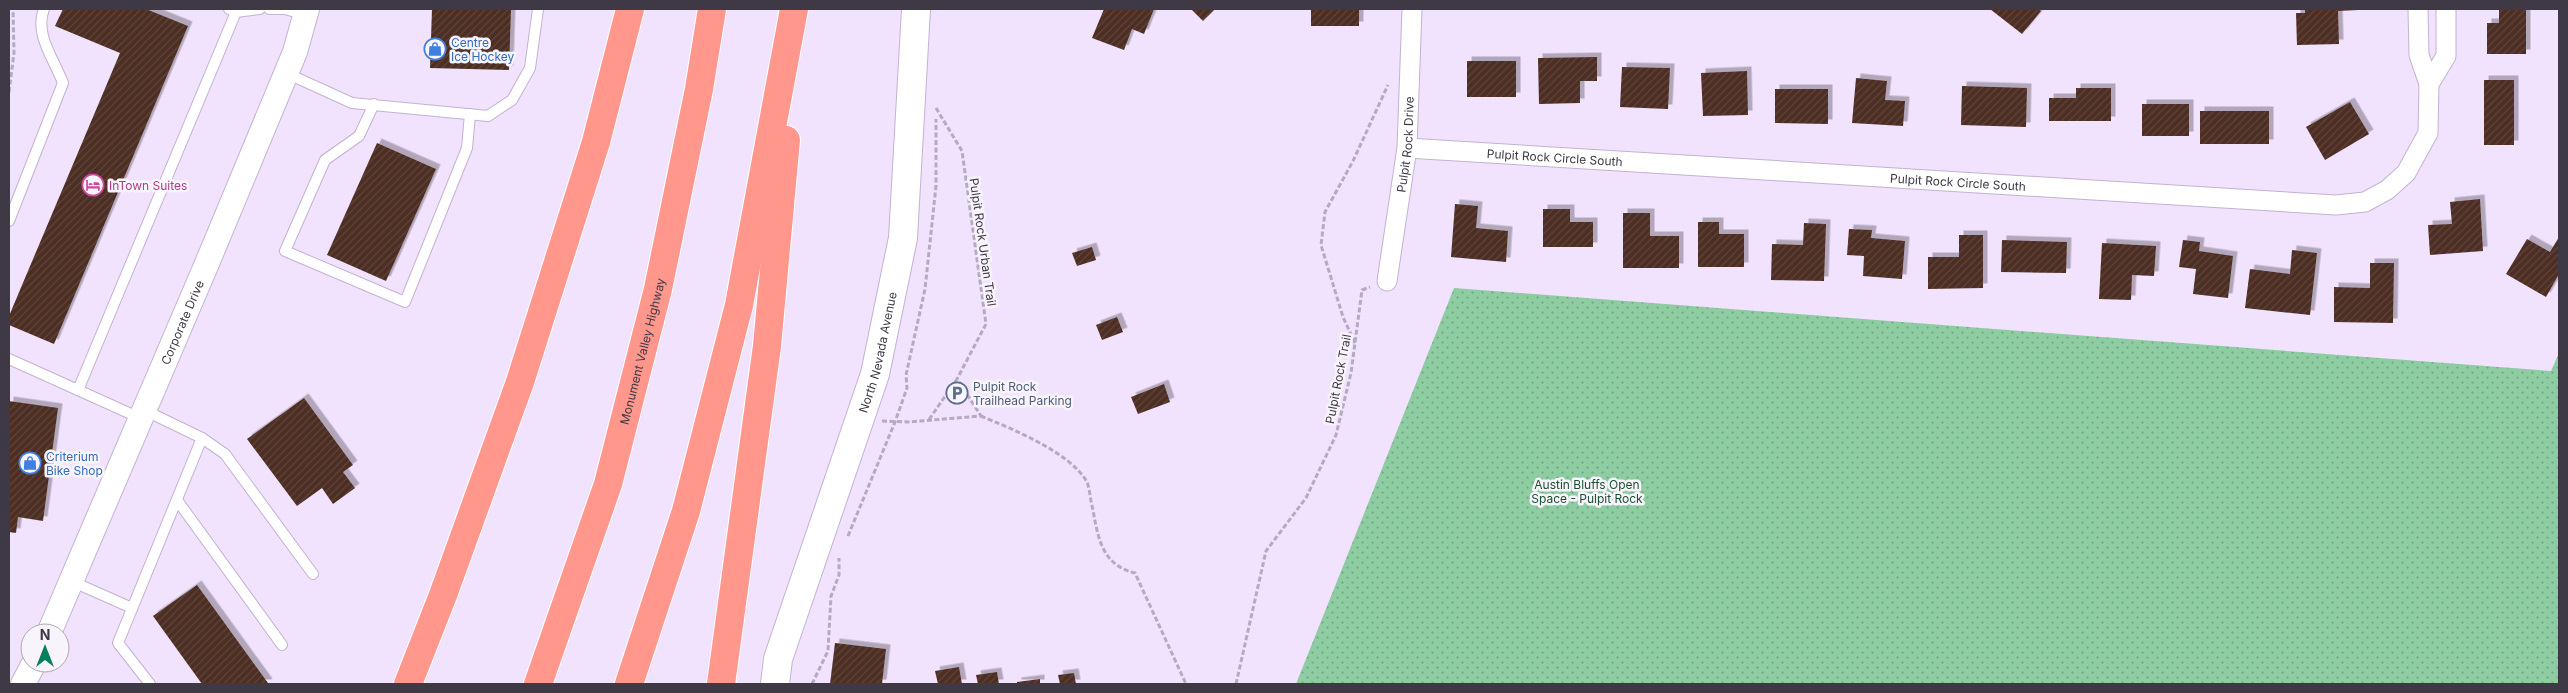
<svg xmlns="http://www.w3.org/2000/svg" width="2568" height="693" font-family="Inter,sans-serif">
	<style>
		.park { fill: url(#park-dots) }
		.building { fill: url(#building-hatch); filter: url(#shadow) }
		.lines { fill: none; stroke-linecap: round; stroke-linejoin: round }
		.service-casing { stroke: #c3b2d2; stroke-width: 12 }
		.minor-casing { stroke: #c3b2d2; stroke-width: 21 }
		.tertiary-casing { stroke: #c3b2d2; stroke-width: 26 }
		.secondary-casing { stroke: #c3b2d2; stroke-width: 30 }
		.motorway-casing { stroke: #fff; stroke-width: 30 }
		.path { stroke: #b6aac0; stroke-width: 3; stroke-dasharray: 5 2.5; stroke-linecap: butt }
		.service { stroke: #fff; stroke-width: 10 }
		.minor { stroke: #fff; stroke-width: 19 }
		.tertiary { stroke: #fff; stroke-width: 24 }
		.secondary { stroke: #fff; stroke-width: 28 }
		.motorway { stroke: #ff978d; stroke-width: 28 }
		.labels { text-anchor: middle; dominant-baseline: central; stroke-width: 5; stroke-linejoin: round; paint-order: stroke }
		.shop-label { font-size: 12px; fill: #366cbe; stroke: #f8f4fb; text-anchor: start }
		.street-label { font-size: 12px; fill: #3f3845; stroke: #f8f4fb }
		.hotel-label { font-size: 12px; fill: #b23c85; stroke: #f8f4fb; text-anchor: start }
		.service-label { font-size: 12px; fill: #4e5e75; stroke: #f8f4fb; text-anchor: start }
		.park-label { font-size: 12px; fill: #1a5231; stroke: #f8f4fb }
	</style>
	<defs>
		<pattern id="park-dots" width="8" height="8" patternUnits="userSpaceOnUse" patternTransform="scale(1.25)"><rect width="8" height="8" fill="#8ecca2"/><path d="M2 2h.1M6 6h.1" fill="none" stroke="#75a786" stroke-width="1.8" stroke-linecap="round"/></pattern>
		<pattern id="building-hatch" width="6" height="6" patternUnits="userSpaceOnUse" patternTransform="scale(1.25)"><rect width="6" height="6" fill="#4d2e23"/><path d="M-1 1l2-2M0 6l6-6M5 7l2-2" fill="none" stroke="#5f443c"/></pattern>
		<filter id="shadow"><feDropShadow dx="4.5" dy="-4.5" stdDeviation="0" flood-color="#0004"/></filter>
	</defs>
	<rect width="100%" height="100%" fill="#f1e2fd"/>
	<!-- park -->
	<path class="park" d="M1454 288 2551 371 2559 353V684H1296Z"/>
	<!-- building -->
	<g class="building">
		<path d="M63 9H146L188 26 54 344 9 325V316L120 53 55 26Z"/>
		<path d="M432 9H511L509 70 430 68Z"/>
		<path d="M1104 9H1154L1144 34 1132 29 1124 50 1092 38Z"/>
		<path d="M1191 9H1215L1203 21Z"/>
		<rect x="1311" y="9" width="48" height="17"/>
		<path d="M1990 9H2038L2041 11 2022 34Z"/>
		<path d="M2305 9H2358V10L2338 11 2339 44 2297 45 2296 13H2305Z"/>
		<path d="M2499 9H2526V54H2487V23H2499Z"/>
		<path d="M1597 57V81H1580V103L1539 104 1538 58Z"/>
		<rect x="1467" y="61" width="49" height="36"/>
		<path d="M1622 67 1670 68 1668 109 1620 107Z"/>
		<path d="M1747 71 1748 115 1703 116 1701 73Z"/>
		<path d="M1856 78 1887 81 1885 100 1905 101 1903 126 1852 123Z"/>
		<rect x="2484" y="80" width="30" height="65"/>
		<path d="M1962 86 2027 88 2026 127 1961 125Z"/>
		<path d="M2076 88H2111V121H2049V98H2076Z"/>
		<path d="M1775 89H1828V124L1775 123Z"/>
		<path d="M2350 102 2369 134 2325 160 2306 127Z"/>
		<rect x="2142" y="104" width="47" height="32"/>
		<rect x="2200" y="111" width="69" height="33"/>
		<path d="M377 143 436 169 386 281 327 255Z"/>
		<path d="M2480 199 2483 251 2430 255 2428 225 2452 224 2450 202Z"/>
		<path d="M1455 204 1478 206 1476 228 1508 231 1506 262 1451 257Z"/>
		<path d="M1543 209H1570V222H1593V247H1543Z"/>
		<path d="M1623 213H1650V236H1679V268H1623Z"/>
		<path d="M1698 222H1719V234H1744V267H1698Z"/>
		<path d="M1804 223 1826 224 1824 281 1771 280 1772 244 1803 245Z"/>
		<path d="M1849 229 1872 230 1871 238 1905 241 1902 279 1863 276 1864 256 1847 255Z"/>
		<path d="M1959 235H1983V288L1928 289V257H1959Z"/>
		<path d="M2559 237V274L2546 297 2506 274 2527 239 2550 252Z"/>
		<path d="M2002 240 2067 242 2066 273 2001 272Z"/>
		<path d="M2183 240 2200 242 2199 251 2233 256 2228 298 2193 294 2196 269 2179 267Z"/>
		<path d="M2102 243 2156 246 2154 276 2132 275 2131 300 2099 299Z"/>
		<path d="M1092 247 1096 260 1077 266 1072 253Z"/>
		<path d="M2292 250 2317 253 2310 315 2245 308 2250 269 2290 274Z"/>
		<path d="M2370 263H2394L2393 323 2334 322V287L2370 288Z"/>
		<path d="M1117 317 1123 332 1102 340 1096 325Z"/>
		<path d="M1164 384 1170 402 1138 414 1131 397Z"/>
		<path d="M304 398 353 465 343 472 355 488 333 504 322 488 297 506 247 439Z"/>
		<path d="M9 401 58 408 43 521 18 517 16 533 9 532Z"/>
		<path d="M197 585 268 683 266 684H202L153 616Z"/>
		<path d="M835 643 886 649 882 684H830Z"/>
		<path d="M959 667 962 684H938L935 671Z"/>
		<path d="M997 672 999 684H978L976 675Z"/>
		<path d="M1074 673 1076 684H1060L1058 675Z"/>
		<path d="M1040 679V684H1017V682Z"/>
	</g>
	<g class="lines">
		<!-- service casing -->
		<g class="service-casing">
			<g id="service">
				<path d="M229 9 236 12 260 9"/>
				<path d="M269 9H285L306 15"/>
				<path d="M286 73 352 103 488 116 512 100 530 68 538 9"/>
				<path d="M374 104 359 136 325 160 285 251 405 302 467 148 470 114"/>
				<path d="M9 221 63 83C54 59 34 34 44 9"/>
				<path d="M9 359 140 418"/>
				<path d="M78 390 236 12"/>
				<path d="M144 410 202 438 118 643 150 684"/>
				<path d="M202 438 225 454 313 574"/>
				<path d="M177 500 282 645"/>
				<path d="M71 581 132 608"/>
			</g>
		</g>
		<!-- minor casing -->
		<g class="minor-casing">
			<g id="minor">
				<path d="M2429 84 2446 56V9"/>
				<path id="s1" d="M1407 148 2336 205 2365 202 2387 190 2406 173 2428 133 2429 84 2419 55 2418 9"/>
				<path id="s2" d="M1387 281 1407 148 1412 9"/>
			</g>
		</g>
		<!-- tertiary casing -->
		<g class="tertiary-casing">
			<g id="tertiary">
				<path id="s3" d="M49 633 208 261 295 52 307 9"/>
				<path d="M23 684 34 663"/>
			</g>
		</g>
		<!-- secondary casing -->
		<g class="secondary-casing">
			<g id="secondary">
				<path id="s4" d="M775 684 778 659 875 374 903 238 916 9"/>
			</g>
		</g>
		<!-- motorway casing -->
		<g class="motorway-casing">
			<g id="motorway">
				<path d="M408 684 443 595 520 382 596 142 630 9"/>
				<path id="s5" d="M538 684 608 484 658 289 699 89 712 9"/>
				<path d="M629 684 686 511 739 305 794 9"/>
				<path d="M721 684 767 346 786 140"/>
			</g>
		</g>
		<!-- path -->
		<g class="path">
			<path d="M9 92 14 53 13 9"/>
			<path d="M936 108 962 151 986 324 957 379"/>
			<path d="M1355 343 1343 317 1321 245 1325 212 1353 161 1388 85"/>
			<path d="M981 416C1012 429 1070 452 1087 482 1089 487 1090 495 1091 501 1098 532 1098 564 1135 573L1186 684"/>
			<path d="M882 421 908 422 981 416 957 379 928 421"/>
			<path d="M848 536 895 422 907 388 906 375 925 289 936 186V119"/>
			<path d="M812 684 828 651 831 596 839 575V558"/>
			<path d="M1236 684 1266 551 1306 498 1336 435 1351 373 1362 290 1370 287"/>
		</g>
		<!-- service -->
		<use href="#service" class="service"/>
		<!-- minor -->
		<use href="#minor" class="minor"/>
		<!-- tertiary -->
		<use href="#tertiary" class="tertiary"/>
		<!-- secondary -->
		<use href="#secondary" class="secondary"/>
		<!-- motorway -->
		<use href="#motorway" class="motorway"/>
	</g>
	<!-- icons -->
	<defs>
		<g id="shop-ring" transform="scale(1.125)"><circle r="9.5" fill="#f8f4fb" stroke="#3f7fe0" stroke-width="1.5"/><path d="M-5-2.5h2.3a2.7 3.5 0 0 1 5.4 0H5L5.5 6h-11ZM-1.5-2.5h3a1.5 2.3 0 0 0-3 0Z" fill="#3f7fe0"/></g>
		<g id="hotel-ring" transform="scale(1.125)"><circle r="9.5" fill="#f8f4fb" stroke="#d1479c" stroke-width="1.5"/><path d="M-6-4.5h1.5V1H6V5H4.5V3h-9V5H-6ZM-4 0a1.8 1.8 0 1 1 3.6 0ZM.5 0V-2.5h3Q6-2.5 6 0Z" fill="#d1479c"/></g>
		<g id="parking-ring" transform="scale(1.125)"><circle r="9.5" fill="#f8f4fb" stroke="#5c6f8a" stroke-width="1.5"/><path d="M-3.5-5.5H1a3.5 3.5 0 0 1 0 7H-1V5.5H-3.5ZM-1-3.4V-.6H.8a1.4 1.4 0 0 0 0-2.8Z" fill="#5c6f8a"/></g>
	</defs>
	<g fill-rule="evenodd">
		<use href="#shop-ring" x="435" y="49"/>
		<use href="#hotel-ring" x="93" y="185"/>
		<use href="#parking-ring" x="957" y="393"/>
		<use href="#shop-ring" x="30" y="463"/>
	</g>
	<g class="labels">
		<!-- shop labels -->
		<g class="shop-label">
			<text x="451" y="42">Centre<tspan x="451" dy="14">Ice Hockey</tspan></text>
			<text x="46" y="456">Criterium<tspan x="46" dy="14">Bike Shop</tspan></text>
		</g>
		<!-- street labels -->
		<g class="street-label">
			<text stroke="none"><textPath href="#s2" startOffset="138">Pulpit Rock Drive</textPath></text>
			<text stroke="none"><textPath href="#s1" startOffset="148">Pulpit Rock Circle South</textPath></text>
			<text stroke="none"><textPath href="#s1" startOffset="552">Pulpit Rock Circle South</textPath></text>
			<text transform="translate(983 242) rotate(82)">Pulpit Rock Urban Trail</text>
			<text stroke="none"><textPath href="#s3" startOffset="338">Corporate Drive</textPath></text>
			<text stroke="none"><textPath href="#s5" startOffset="349">Monument Valley Highway</textPath></text>
			<text stroke="none"><textPath href="#s4" startOffset="348">North Nevada Avenue</textPath></text>
			<text transform="translate(1338 379) rotate(-79)">Pulpit Rock Trail</text>
		</g>
		<!-- hotel labels -->
		<g class="hotel-label">
			<text x="109" y="185">InTown Suites</text>
		</g>
		<!-- service labels -->
		<g class="service-label">
			<text x="973" y="386">Pulpit Rock<tspan x="973" dy="14">Trailhead Parking</tspan></text>
		</g>
		<!-- park labels -->
		<g class="park-label">
			<text x="1587" y="484">Austin Bluffs Open<tspan x="1587" dy="14">Space - Pulpit Rock</tspan></text>
		</g>
	</g>
	<!-- border -->
	<rect width="2568" height="693" fill="none" stroke="#3f3845" stroke-width="20"/>
	<!-- north arrow -->
	<g transform="translate(45 648)"><circle r="24" fill="#f8f4fb" stroke="#aea9b2"/>
	<path d="M0-4L9 19L0 12L-9 19Z" fill="#077e5c"/>
	<text y="-8" font-size="14" font-weight="bold" text-anchor="middle" fill="#3f3845">N</text>
	</g>
</svg>
